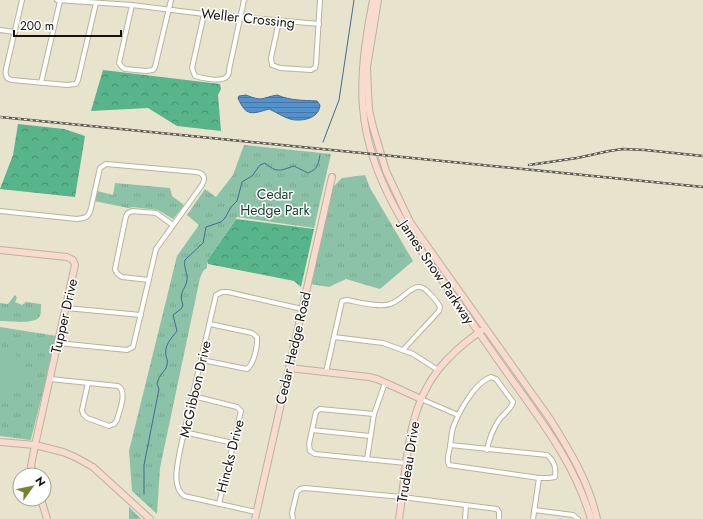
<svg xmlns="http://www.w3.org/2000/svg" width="703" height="519" font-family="Jost,sans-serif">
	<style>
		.grass { fill: url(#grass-tufts) }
		.forest { fill: url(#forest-crowns) }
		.pitch { fill: #8cc2a7 }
		.water { fill: url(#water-rules); stroke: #416c93 }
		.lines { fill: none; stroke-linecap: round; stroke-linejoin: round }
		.stream { stroke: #416c93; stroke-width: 1 }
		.street-casing { stroke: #b8b39f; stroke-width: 6 }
		.secondary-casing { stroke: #b8b39f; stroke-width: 8 }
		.street { stroke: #fff; stroke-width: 4 }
		.secondary { stroke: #f8dbce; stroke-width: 6 }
		.rail-casing { stroke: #5d5b4e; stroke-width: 2.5 }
		.rail { stroke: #fff; stroke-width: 1; stroke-dasharray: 3; stroke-linecap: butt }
		.labels { text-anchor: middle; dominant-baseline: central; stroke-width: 3; stroke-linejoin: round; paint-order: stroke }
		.street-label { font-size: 14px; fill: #16150d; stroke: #fff }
		.park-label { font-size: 14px; fill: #133b2a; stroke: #fff }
	</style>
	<defs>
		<pattern id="grass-tufts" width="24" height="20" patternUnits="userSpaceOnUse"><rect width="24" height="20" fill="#8cc2a7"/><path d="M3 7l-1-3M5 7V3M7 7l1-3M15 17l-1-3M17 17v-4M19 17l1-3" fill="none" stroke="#78a68f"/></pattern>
		<pattern id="forest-crowns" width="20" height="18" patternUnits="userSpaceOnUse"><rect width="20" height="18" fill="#58b48b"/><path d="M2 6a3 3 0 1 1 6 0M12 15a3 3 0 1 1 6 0" fill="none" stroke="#489170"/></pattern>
		<pattern id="water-rules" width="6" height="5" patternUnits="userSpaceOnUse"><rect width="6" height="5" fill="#5492cc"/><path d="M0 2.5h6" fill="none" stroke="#4576a4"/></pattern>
	</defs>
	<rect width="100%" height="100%" fill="#e8e3cd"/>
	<!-- grass -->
	<g class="grass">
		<path d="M244 145 331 154 314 228 237 217 207 261V268L203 271 200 278 160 468 157 514 132 491 129 451 177 256 199 225 187 215 205 189 216 197 233 175Z"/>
		<path d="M365 175 370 188 413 261 380 289 346 279 329 287 310 284 330 190 342 178Z"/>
		<path d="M115 183 170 188 172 196 184 205 173 219 158 210 133 207 128 208 94 201 97 191 113 195Z"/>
		<path d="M15 295 17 298 15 302 22 305 26 302 41 304C41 307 41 313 40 316 36 325 8 321 0 321V303L8 304Z"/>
		<path d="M0 327 57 336 31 439 30 440 0 436Z"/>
		<path d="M129 507 141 519H129Z"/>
	</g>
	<!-- forest -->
	<g class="forest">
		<path d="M103 70 220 84 221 89 218 95 221 131 177 126 148 108 91 111Z"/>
		<path d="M18 124 64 129 85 136 75 197 0 189 13 155Z"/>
		<path d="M236 219 314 229 301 287 294 281 208 264 207 261Z"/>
	</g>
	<!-- pitch -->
	<path class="pitch" d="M14 348 24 382 2 389 0 381V352Z"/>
	<!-- water -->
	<path class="water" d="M246 95C263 102 261 98 277 95 292 101 302 100 317 101L320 105C319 119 301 122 290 119 283 117 276 112 269 109 252 114 246 117 238 98L239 96Z"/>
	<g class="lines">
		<!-- stream -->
		<g class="stream">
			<path d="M323 142 339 100 354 0"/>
			<path d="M144 494V465L159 389 157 384C159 374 166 371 167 365 168 361 167 359 166 356 164 345 171 339 177 331L173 315 181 309 183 305C178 292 185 291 187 280 188 273 183 267 185 260L203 243 206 227 221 222 225 218 231 207 237 201 242 182 252 176 260 165 265 163C277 173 279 171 294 166L308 173C318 169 318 165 320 155"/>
		</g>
		<!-- street casing -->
		<g class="street-casing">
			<g id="street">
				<path d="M22 0 6 69C5 75 6 79 12 80L67 85 76 84 78 80 96 3"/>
				<path d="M57 0 132 5 204 14 319 24"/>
				<path d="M132 5 119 63 122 67 125 69 146 71 153 70 155 67 171 0"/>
				<path d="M204 14 192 68 195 76C201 78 223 83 227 76 229 75 229 72 229 70L244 0"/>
				<path d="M279 21 271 58 272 65 280 68 311 70 315 68 316 64 320 0"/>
				<path d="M0 30 15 32"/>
				<path d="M41 83 60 1"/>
				<path d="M0 211 77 219C86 218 89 217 91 208L100 168 106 164 196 172C204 173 206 178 202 185L156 249 133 347 127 350 58 343"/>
				<path d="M149 280 122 277C118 275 116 273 115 269L126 216 128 213 132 211 156 213 173 225"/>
				<path d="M66 308 141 315"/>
				<path d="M334 337 383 343 413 354 438 370"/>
				<path d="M202 360 247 369C254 364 258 345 257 337L252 333 210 324"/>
				<path d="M326 372 342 301 347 300C358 302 380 308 390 304 405 300 415 276 429 293 433 297 438 302 440 307L439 311 403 350"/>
				<path d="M50 379 118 386C128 392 119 411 117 420L114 424 109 426 87 418 83 414 82 410 88 383"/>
				<path d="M193 396 237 407 241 411 219 504"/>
				<path d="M421 399 458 415"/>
				<path d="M374 414 320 409 316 412 309 444 310 451 315 454 406 463"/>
				<path d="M312 430 370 436"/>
				<path d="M184 432 233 443"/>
				<path d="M450 445 547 455C555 462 556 468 555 477L549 478H539L449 465C446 459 449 453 450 447 451 441 451 434 453 428 458 413 475 382 491 377L496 379 513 402C511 410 503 414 499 420 493 429 489 439 487 450"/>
				<path d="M367 459 374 414 385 383"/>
				<path d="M534 510 573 515 578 519"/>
				<path d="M256 512 184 496C171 485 178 464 180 450L216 295 222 292H228L302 309"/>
				<path d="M293 519 292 513 297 492 300 489 305 488 402 497 497 509 499 512V519"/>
				<path d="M465 519 466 505"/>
				<path d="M533 519 539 478"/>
			</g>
		</g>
		<!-- secondary casing -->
		<g class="secondary-casing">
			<g id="secondary">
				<path d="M373 0C366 36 360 72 363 108 369 182 415 243 457 301 477 330 497 359 518 388 548 430 576 468 591 519"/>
				<path d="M378 0 367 67 368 91 369 110 373 127 386 171 410 222 550 419C570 451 589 482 597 519"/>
				<path d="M0 250 67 257 73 260 75 265 35 445 31 466 34 475"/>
				<path d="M289 368 369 377 377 379 421 399"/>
				<path d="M0 442 35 445 63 452 75 457 93 467 150 519"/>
				<path d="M41 499 47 519"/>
				<path d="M255 519 332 177"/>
				<path d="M399 519C407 469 405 412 438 370 450 355 465 342 481 331"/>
			</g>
		</g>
		<!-- street -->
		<use href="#street" class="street"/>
		<!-- secondary -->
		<use href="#secondary" class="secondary"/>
		<!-- rail casing -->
		<g class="rail-casing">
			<g id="rail">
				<path d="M0 117 703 187"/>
				<path d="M529 165 577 158 609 151 623 149 645 150 703 156"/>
			</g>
		</g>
		<!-- rail -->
		<use href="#rail" class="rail"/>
	</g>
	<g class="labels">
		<!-- street labels -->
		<g class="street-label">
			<text transform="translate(248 18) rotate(6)">Weller Crossing</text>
			<text transform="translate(437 272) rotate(56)">James Snow Parkway</text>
			<text transform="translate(64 316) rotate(-77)">Tupper Drive</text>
			<text transform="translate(293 348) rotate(-77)">Cedar Hedge Road</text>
			<text transform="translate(195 389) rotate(-77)">McGibbon Drive</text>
			<text transform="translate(230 456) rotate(-76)">Hincks Drive</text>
			<text transform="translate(408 462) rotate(-81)">Trudeau Drive</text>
		</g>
		<!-- park labels -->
		<g class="park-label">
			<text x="275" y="194">Cedar<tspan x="275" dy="16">Hedge Park</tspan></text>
		</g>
	</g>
	<!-- north arrow -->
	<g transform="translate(32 487) rotate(57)"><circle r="19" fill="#ffffff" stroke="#a2a19e"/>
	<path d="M0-3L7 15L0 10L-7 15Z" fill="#798330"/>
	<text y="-6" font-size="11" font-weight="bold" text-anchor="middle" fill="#16150d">N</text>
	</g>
	<!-- scale -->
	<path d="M14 30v6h107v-6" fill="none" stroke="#16150d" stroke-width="2"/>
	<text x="20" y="30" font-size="12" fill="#16150d" stroke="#ffffff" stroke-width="3" paint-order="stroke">200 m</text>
</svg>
